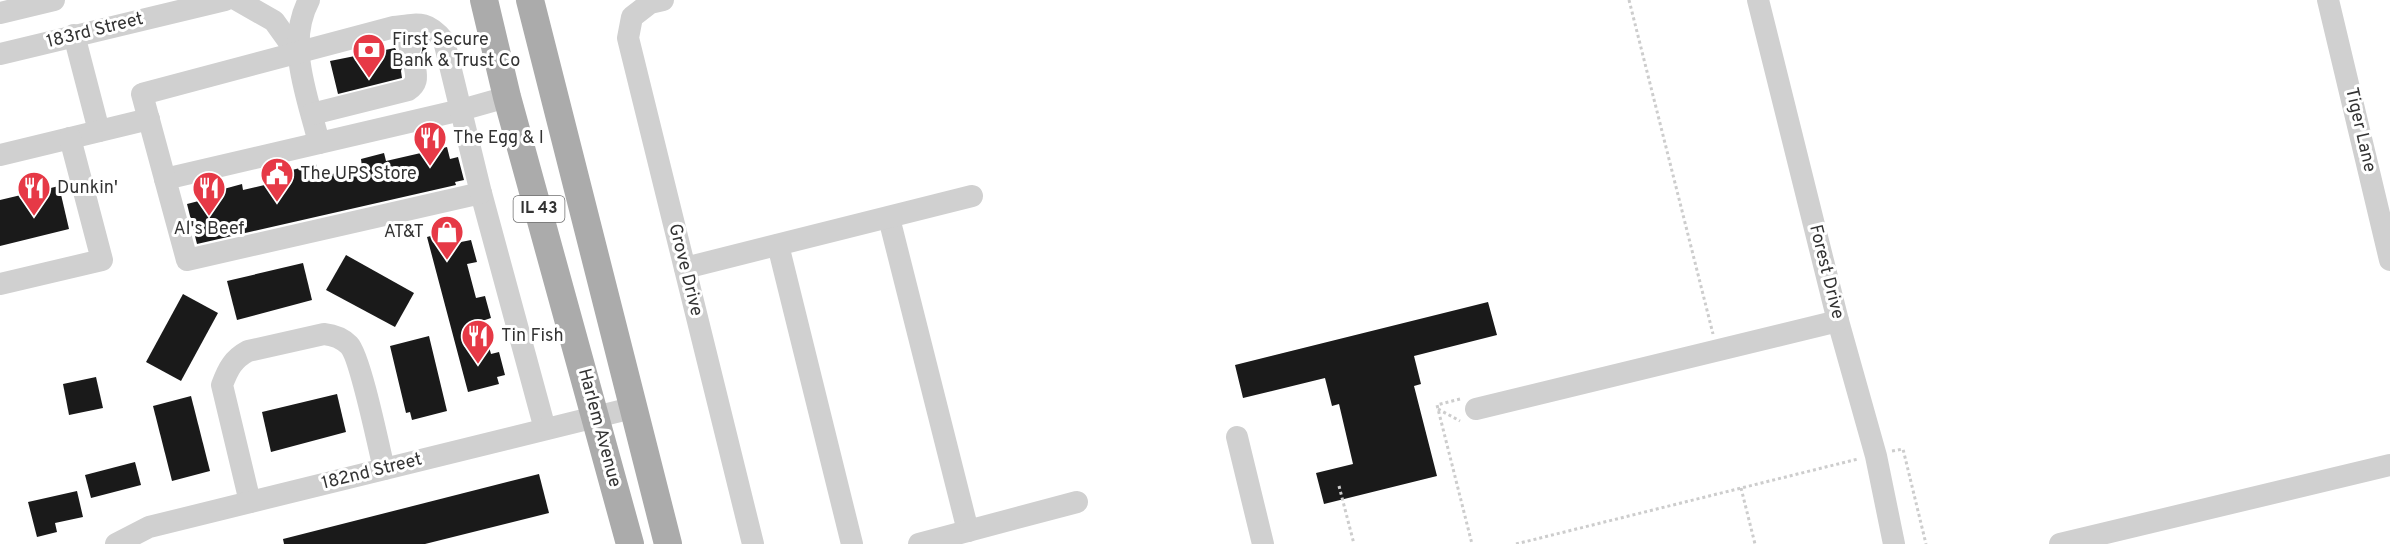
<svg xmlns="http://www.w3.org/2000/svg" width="2390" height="544" font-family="Overpass,sans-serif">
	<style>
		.building { fill: #1a1a1a }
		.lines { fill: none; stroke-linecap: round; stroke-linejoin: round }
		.path { stroke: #cdcdcd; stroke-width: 3; stroke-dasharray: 3 3; stroke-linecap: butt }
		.minor { stroke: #d0d0d0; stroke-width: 22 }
		.major { stroke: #ababab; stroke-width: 28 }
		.labels { text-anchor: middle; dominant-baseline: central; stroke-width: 6; stroke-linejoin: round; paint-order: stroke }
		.shield { fill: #fff; stroke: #707070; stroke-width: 1.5 }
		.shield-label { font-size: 16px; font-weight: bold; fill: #333 }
		.street-label { font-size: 18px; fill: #333; stroke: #fff }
		.poi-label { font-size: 18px; fill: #333; stroke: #fff; text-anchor: start }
	</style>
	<rect width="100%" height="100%" fill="#fff"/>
	<!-- building -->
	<g class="building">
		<path d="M425 44 430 64 428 65 421 56 423 45Z"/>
		<path d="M395 48 400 57 405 60 401 71 402 78 338 94 330 61Z"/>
		<path d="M447 147 450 159 458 157 464 180 455 182 456 185 197 244 187 204 222 195 220 190 242 184 243 190 294 178 292 170 316 164 319 177 362 167 361 159 384 153 386 161Z"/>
		<path d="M59 186 69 229 0 246V200Z"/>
		<path d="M457 229 461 242 471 240 477 262 467 264 476 298 485 296 491 318 482 321 491 354 499 352 505 375 497 377 499 384 468 392 427 237Z"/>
		<path d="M346 255 414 293 395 327 326 290Z"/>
		<path d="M303 263 312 300 237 320 227 281Z"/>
		<path d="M183 294 218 313 181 381 146 362Z"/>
		<path d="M1488 302 1497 335 1414 356 1421 384 1414 386 1437 476 1324 504 1316 473 1353 464 1339 404 1332 406 1325 378 1243 398 1235 365Z"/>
		<path d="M429 336 447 411 412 420 410 412 406 413 390 346Z"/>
		<path d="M96 377 103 408 69 415 63 384Z"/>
		<path d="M337 394 346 432 271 452 262 412Z"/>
		<path d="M191 396 210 471 172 481 153 406Z"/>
		<path d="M135 462 141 485 91 498 85 475Z"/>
		<path d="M539 474 549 513 425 544H284L283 539Z"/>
		<path d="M77 491 83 517 55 523 57 532 37 537 28 502Z"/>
	</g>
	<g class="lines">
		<!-- path -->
		<g class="path">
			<path d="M1629 0 1713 334"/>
			<path d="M1460 399 1437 405 1472 544"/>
			<path d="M1438 409 1460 421"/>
			<path d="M1892 451 1903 449 1926 544"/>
			<path d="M1339 486 1354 544"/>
			<path d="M1741 488 1755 544"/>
			<path d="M1516 544 1858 459"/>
		</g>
		<!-- minor -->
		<g class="minor">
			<path d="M237 0 274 21 297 53"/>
			<path d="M309 0C285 45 308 97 319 143"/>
			<path d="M663 0 650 3 632 17 628 38 753 544"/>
			<path d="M1758 0 1838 321 1876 456 1894 544"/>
			<path d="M2328 0 2390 260"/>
			<path d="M0 13 54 0"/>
			<path d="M405 26 410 48"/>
			<path d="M74 35 99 131"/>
			<path d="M0 54 225 0"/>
			<path d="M507 97 461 110 165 179 187 260 481 193 545 429"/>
			<path d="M312 114 408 90C417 84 417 78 415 68"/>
			<path d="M0 155 149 119"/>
			<path d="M165 179 142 94 394 27C418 24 427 20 444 41L481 193"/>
			<path d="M889 218 968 531"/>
			<path d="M778 245 852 544"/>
			<path d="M685 268 972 196"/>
			<path d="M0 284 102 260 70 138"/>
			<path d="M1476 409 1838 321"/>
			<path d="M1237 437 1263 544"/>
			<path d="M250 502 222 385C228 369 233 359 248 351L324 334C333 335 342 338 349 345 360 356 379 448 384 469"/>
			<path d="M116 544 149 527 632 408"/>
			<path d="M919 544 1077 502"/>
			<path d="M2060 544 2390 465"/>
		</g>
		<!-- major -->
		<g class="major">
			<path d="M484 0 507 97 630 544"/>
			<path d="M530 0 668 544"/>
		</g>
	</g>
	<!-- icons -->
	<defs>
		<g id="bank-pin" transform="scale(1.725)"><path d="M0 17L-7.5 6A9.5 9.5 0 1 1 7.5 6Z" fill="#e63946" stroke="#fff"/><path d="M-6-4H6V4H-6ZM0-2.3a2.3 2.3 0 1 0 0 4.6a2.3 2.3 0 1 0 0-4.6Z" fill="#fff"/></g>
		<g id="restaurant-pin" transform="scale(1.725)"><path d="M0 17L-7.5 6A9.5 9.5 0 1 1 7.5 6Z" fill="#e63946" stroke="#fff"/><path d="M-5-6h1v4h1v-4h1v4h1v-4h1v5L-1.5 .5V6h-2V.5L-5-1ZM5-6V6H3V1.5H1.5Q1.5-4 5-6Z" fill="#fff"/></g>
		<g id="civic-pin" transform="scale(1.725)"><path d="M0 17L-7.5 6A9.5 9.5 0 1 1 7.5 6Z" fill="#e63946" stroke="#fff"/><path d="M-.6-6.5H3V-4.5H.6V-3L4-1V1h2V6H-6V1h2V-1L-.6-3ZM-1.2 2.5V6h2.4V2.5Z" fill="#fff"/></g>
		<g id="shop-pin" transform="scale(1.725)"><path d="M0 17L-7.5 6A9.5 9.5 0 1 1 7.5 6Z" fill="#e63946" stroke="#fff"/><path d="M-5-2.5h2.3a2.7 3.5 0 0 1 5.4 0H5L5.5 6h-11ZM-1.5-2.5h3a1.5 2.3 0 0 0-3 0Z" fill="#fff"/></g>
	</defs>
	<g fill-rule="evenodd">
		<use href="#bank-pin" x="369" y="50"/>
		<use href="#restaurant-pin" x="430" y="138"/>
		<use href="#civic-pin" x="277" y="174"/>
		<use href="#restaurant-pin" x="34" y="188"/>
		<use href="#restaurant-pin" x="209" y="188"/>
		<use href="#shop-pin" x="447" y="232"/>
		<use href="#restaurant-pin" x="478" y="336"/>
	</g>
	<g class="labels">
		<!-- shield labels -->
		<rect class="shield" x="513.5" y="196" width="51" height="26" rx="4.5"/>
		<g class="shield-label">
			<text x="539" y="209">IL 43</text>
		</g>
		<!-- street labels -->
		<g class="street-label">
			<text transform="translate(95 31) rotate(-14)">183rd Street</text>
			<text transform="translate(2360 130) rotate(77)">Tiger Lane</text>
			<text transform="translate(685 270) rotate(76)">Grove Drive</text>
			<text transform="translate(1826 272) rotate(76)">Forest Drive</text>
			<text transform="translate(599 428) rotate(75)">Harlem Avenue</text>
			<text transform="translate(372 472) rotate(-14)">182nd Street</text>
		</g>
		<!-- poi labels -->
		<g class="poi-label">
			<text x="392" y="40">First Secure<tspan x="392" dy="21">Bank &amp; Trust Co</tspan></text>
			<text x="453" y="138">The Egg &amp; I</text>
			<text x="300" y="174">The UPS Store</text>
			<text x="57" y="188">Dunkin'</text>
			<text x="209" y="229" text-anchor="middle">Al's Beef</text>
			<text x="424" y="232" text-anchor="end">AT&amp;T</text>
			<text x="501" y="336">Tin Fish</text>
		</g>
	</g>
</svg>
